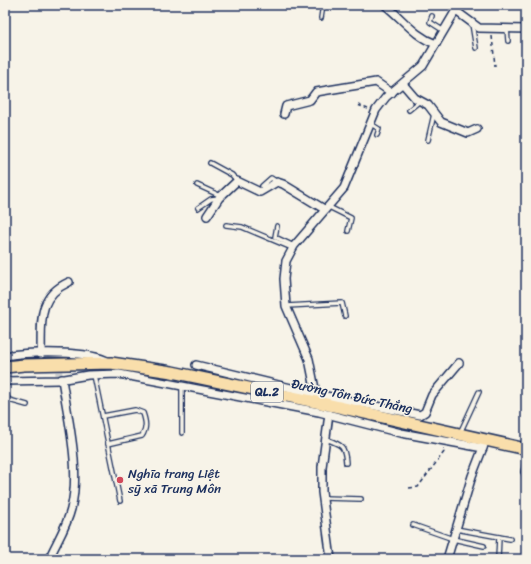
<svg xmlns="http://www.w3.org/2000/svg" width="531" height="564" font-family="Sriracha,sans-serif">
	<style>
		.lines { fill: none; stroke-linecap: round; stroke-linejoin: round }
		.minor-tunnel { stroke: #cbcccc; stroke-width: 7; stroke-dasharray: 7 3.5; stroke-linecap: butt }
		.service-casing { stroke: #1b2f5e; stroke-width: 6 }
		.minor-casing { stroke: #1b2f5e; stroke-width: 10 }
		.trunk-casing { stroke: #1b2f5e; stroke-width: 14 }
		.path { stroke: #1b2f5e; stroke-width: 1.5; stroke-dasharray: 4 3; stroke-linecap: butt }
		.service { stroke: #f7f3e8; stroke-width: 3.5 }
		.minor { stroke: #f7f3e8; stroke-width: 7 }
		.trunk { stroke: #f9deab; stroke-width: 11 }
		.poi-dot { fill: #d1495b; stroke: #f7f3e8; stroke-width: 1.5 }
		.labels { text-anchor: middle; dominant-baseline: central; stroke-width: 3; stroke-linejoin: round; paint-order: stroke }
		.shield { fill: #f7f3e8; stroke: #5d6a87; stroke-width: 1 }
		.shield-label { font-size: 12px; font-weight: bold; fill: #1b2f5e }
		.street-label { font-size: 13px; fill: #1b2f5e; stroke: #f7f3e8 }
		.poi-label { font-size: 13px; fill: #1b2f5e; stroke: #f7f3e8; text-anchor: start }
	</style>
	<rect width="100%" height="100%" fill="#f7f3e8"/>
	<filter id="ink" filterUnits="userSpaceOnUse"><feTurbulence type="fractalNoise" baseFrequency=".025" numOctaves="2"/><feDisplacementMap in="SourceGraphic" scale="8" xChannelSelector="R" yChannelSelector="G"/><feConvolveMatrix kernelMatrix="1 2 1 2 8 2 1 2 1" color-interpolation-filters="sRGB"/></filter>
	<g filter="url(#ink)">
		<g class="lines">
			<!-- minor-tunnel -->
			<path class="minor-tunnel" d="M58 361 59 375"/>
			<!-- service casing -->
			<g class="service-casing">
				<g id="service">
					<path d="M432 16 430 22 444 31"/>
					<path d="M321 18 323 5"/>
					<path d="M472 24 476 48"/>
					<path d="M507 28 508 41"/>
					<path d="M409 110 420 101"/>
					<path d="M371 124 379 129 377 135"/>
					<path d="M428 140 434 114"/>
					<path d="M210 163 232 175 237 181"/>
					<path d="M197 185 221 196"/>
					<path d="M262 186 271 178 277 182"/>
					<path d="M329 207 351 218 348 231"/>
					<path d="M198 208 211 199 219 198"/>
					<path d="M226 225 242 227 292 248"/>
					<path d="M277 226 275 237 294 246"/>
					<path d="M287 306 342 303 345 316"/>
					<path d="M94 375 120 501"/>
					<path d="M5 394 9 400 27 405"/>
					<path d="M103 416 135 410 143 413C146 422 147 428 142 436L108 444"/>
					<path d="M182 433V387"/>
					<path d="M460 433 479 392"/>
					<path d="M326 439C342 445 345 446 346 463"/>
					<path d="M525 476 523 472 526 459"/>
					<path d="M323 498 361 499"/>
					<path d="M413 525 453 539 484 546"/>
					<path d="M456 529 510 539"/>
					<path d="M498 559 499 537"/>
				</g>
			</g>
			<!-- minor casing -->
			<g class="minor-casing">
				<g id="minor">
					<path d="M385 5C403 19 414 36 436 44"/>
					<path d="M456 11 479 28 526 29"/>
					<path d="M403 84 415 98 428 105 441 122 468 133 477 129"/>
					<path d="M284 114 286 106 310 100 316 92 376 82 392 93"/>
					<path d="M207 216 219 198 237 181 260 192 277 182 283 184 324 209"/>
					<path d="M41 354C42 323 36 297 69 282"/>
					<path d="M5 356C29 352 89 350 109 362"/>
					<path d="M196 365 316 394 420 415 425 412 432 395 459 363"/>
					<path d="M5 381 59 380 88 375 119 374 319 412 401 433 483 448"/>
					<path d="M316 394 309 359 286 306 284 279 286 261 294 246 344 188 376 110 386 97 423 66 459 5"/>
					<path d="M329 414 322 467V492L331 559"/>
					<path d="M49 559C56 543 67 526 71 509 81 469 68 420 62 379"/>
					<path d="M447 559 472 476 484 445"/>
				</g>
			</g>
			<!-- trunk casing -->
			<g class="trunk-casing">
				<path id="trunk" d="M5 367 24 365 111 363 172 372 321 403 526 449"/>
			</g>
			<!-- path -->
			<g class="path">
				<path d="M492 36 495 66"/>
				<path d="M358 105 368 109"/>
				<path d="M409 488 418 487 444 452V448"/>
			</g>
			<!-- service -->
			<use href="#service" class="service"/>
			<!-- minor -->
			<use href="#minor" class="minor"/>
			<!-- trunk -->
			<use href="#trunk" class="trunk"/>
		</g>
	</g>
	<!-- markers -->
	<circle class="poi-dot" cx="120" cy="480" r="4"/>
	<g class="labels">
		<!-- shield labels -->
		<rect class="shield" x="251" y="382" width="32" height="20" rx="3"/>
		<g class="shield-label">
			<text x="267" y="392">QL.2</text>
		</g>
		<!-- street labels -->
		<g class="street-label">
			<text transform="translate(352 396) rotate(12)">Đường Tôn Đức Thắng</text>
		</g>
		<!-- poi labels -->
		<g class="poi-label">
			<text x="128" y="473">Nghĩa trang Liệt<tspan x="128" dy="15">sỹ xã Trung Môn</tspan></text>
		</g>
	</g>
	<!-- margin -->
	<rect width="531" height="564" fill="none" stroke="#f7f3e8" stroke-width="20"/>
	<rect x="10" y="10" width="511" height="544" fill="none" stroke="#1b2f5e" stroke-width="1.5" filter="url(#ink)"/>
</svg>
